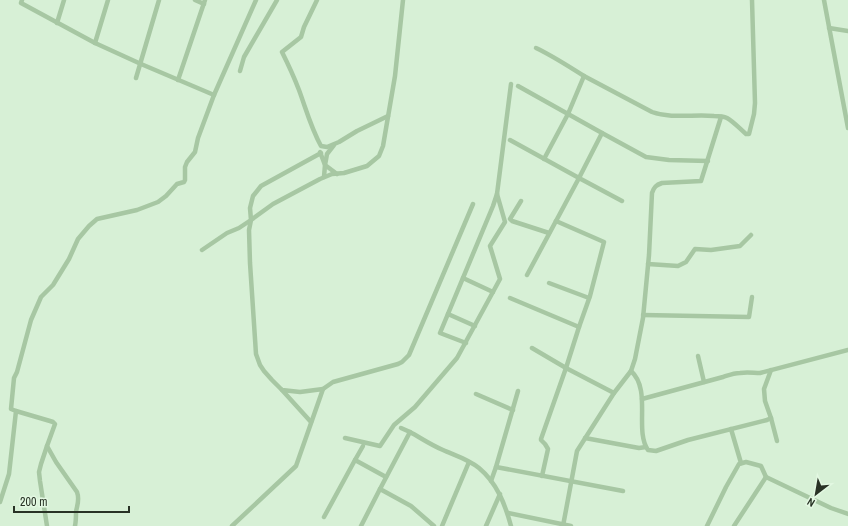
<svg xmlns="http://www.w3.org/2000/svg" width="848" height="526" font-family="'Archivo Narrow',sans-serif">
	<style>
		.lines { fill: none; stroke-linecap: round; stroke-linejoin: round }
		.minor { stroke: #a7c7a3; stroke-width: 4.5 }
	</style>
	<rect width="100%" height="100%" fill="#d7f0d6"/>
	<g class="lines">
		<!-- minor -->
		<g class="minor">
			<path d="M22 0 21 3 95 43 141 64 214 95"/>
			<path d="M195 0 204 4"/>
			<path d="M317 0 304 27 301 37 282 52C288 64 294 77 299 90 306 109 311 128 321 146L327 147 339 142 357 131 388 116"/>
			<path d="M824 0 848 128"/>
			<path d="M57 23 64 0"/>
			<path d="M829 28 848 31"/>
			<path d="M95 43 108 0"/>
			<path d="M536 48C553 56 568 66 584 76L568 114 544 159"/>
			<path d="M240 71 244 57 277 0"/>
			<path d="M584 76 652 112C672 119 694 114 714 116 718 116 723 116 727 118 734 122 740 129 746 134H749L754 114 755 103 752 0"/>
			<path d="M136 78 159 0"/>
			<path d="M178 80 205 0"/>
			<path d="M518 86 602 133"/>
			<path d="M510 140 579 178 602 133 646 157 669 160 708 161"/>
			<path d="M334 145 327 154 325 165 337 174"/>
			<path d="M320 152 325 165 324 177"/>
			<path d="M521 201 510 219 512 221 549 233"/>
			<path d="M202 250 227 233 239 228 251 220 250 208 253 196 261 186 321 153"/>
			<path d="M648 264 678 266 686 262 695 249 711 250 740 246 751 235"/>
			<path d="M527 275 556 221"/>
			<path d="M463 278 493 292"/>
			<path d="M549 283 589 298"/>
			<path d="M510 298 579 327"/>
			<path d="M448 314 475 326"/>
			<path d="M643 315 749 317 752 297"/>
			<path d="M466 343 440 333 493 206 497 194"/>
			<path d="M532 348 566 368 579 327 590 296 604 242 556 221 579 178 622 201"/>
			<path d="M698 356 704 382"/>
			<path d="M631 371C652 390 634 430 648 450L656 451 688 440 767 420 771 418 765 401 764 389 771 370"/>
			<path d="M323 389 333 382 398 364 402 362 409 355 473 204"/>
			<path d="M282 390 311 422"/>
			<path d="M518 391 496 467 623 491"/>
			<path d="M476 394 513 410"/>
			<path d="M642 399 723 377C729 375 734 373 740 373 747 372 754 373 760 373L848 350"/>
			<path d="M16 411 50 421 53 422 55 424 47 446 56 462 77 492C80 500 77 505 76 512 76 517 76 521 75 526"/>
			<path d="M771 418 777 441"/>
			<path d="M401 428 410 432"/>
			<path d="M731 429 741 463"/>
			<path d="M345 438 380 446 394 425 415 407 457 358 500 279 490 246 505 222 497 194 511 84"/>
			<path d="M585 438 639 448 646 447"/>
			<path d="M355 460 363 446"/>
			<path d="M542 476 548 449 545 444 541 440V439L566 368 614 393"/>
			<path d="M491 481 496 467"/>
			<path d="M0 502 9 474 16 411 11 409 14 378 17 372 31 320 41 297 53 285 69 259 78 239 89 226 97 219 137 210 158 202 166 196 177 184 184 182 185 180V167L187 162 195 152 198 138 214 95 256 0"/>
			<path d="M508 513 571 526"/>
			<path d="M324 517 355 460 386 477"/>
			<path d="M47 526 40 481 39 472 41 464 47 446"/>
			<path d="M232 526 296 466 323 389 300 392 282 390 272 380 264 371 260 365 256 354 250 263 249 230 251 220 273 204 320 179 332 174 344 173 367 166 379 156 383 146 395 76 403 0"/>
			<path d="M361 526 380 489"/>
			<path d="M434 526 411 506 380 489 410 432C421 438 431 445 443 450 454 455 468 459 479 468 497 483 505 504 511 526"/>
			<path d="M442 526 469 462"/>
			<path d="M486 526 500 494"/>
			<path d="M563 526 577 451 614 393 631 371 635 359 643 318 649 255 652 193C654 187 656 185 662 183L701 181 721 117"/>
			<path d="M707 526 726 487 739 464 746 462 761 466 766 477"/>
			<path d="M734 526 766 477 831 508 848 514"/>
		</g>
	</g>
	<!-- north arrow -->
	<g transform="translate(816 494) rotate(211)" stroke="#e3f8e2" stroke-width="3" paint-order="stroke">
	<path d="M0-3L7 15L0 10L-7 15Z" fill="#283225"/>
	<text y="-6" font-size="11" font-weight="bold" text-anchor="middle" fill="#283225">N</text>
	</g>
	<!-- scale -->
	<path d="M14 506v6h115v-6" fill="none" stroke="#283225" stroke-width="2"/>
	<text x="20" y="506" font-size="12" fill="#283225" stroke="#e3f8e2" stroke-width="3" paint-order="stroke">200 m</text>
</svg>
